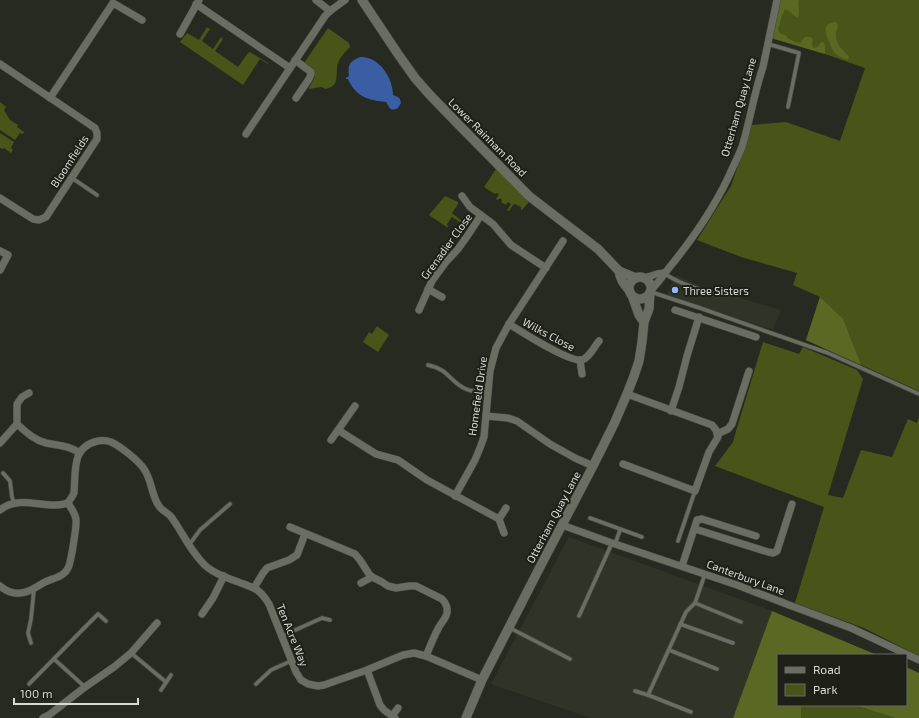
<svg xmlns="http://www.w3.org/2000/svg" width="919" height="718" font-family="'Exo 2',sans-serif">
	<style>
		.built { fill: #303426 }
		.green { fill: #485518 }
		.forest { fill: #596823 }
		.water { fill: #395ea3 }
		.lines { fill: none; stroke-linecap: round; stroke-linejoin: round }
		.service-casing { stroke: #44473f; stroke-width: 5 }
		.minor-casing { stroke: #44473f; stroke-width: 8 }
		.tertiary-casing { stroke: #44473f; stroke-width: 10 }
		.service { stroke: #696d62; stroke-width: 3.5 }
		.minor { stroke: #696d62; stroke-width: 7 }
		.tertiary { stroke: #696d62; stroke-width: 9 }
		.poi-dot { fill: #91b8fd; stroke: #1e2018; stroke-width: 1.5 }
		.labels { text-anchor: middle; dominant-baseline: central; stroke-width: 4; stroke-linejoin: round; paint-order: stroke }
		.street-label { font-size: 11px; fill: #d8dad4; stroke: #1e2018 }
		.poi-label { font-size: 11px; fill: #d8dad4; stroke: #1e2018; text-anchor: start }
	</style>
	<rect width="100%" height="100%" fill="#272a21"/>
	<!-- built -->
	<g class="built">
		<path d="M676 275 702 287 781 310 773 330 667 295 672 282Z"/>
		<path d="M569 537 772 611 733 718H590L491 684Z"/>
	</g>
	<!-- green -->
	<g class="green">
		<path d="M781 0H919V391L806 340 820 297 793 285 797 273 741 257 697 240 731 186 752 125 786 122 840 141 865 68 825 54 771 38Z"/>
		<path d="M207 27 210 29 202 41 213 49 221 37 223 39 215 51 238 67 248 53 250 52 268 63V64L260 59 243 85 180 42 187 33 199 40Z"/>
		<path d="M328 28 349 43 350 47C345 52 341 56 338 63 336 68 338 81 334 85 332 87 328 88 326 89L321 87 309 89V87C312 83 316 78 314 72L304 63Z"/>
		<path d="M0 102 6 107 4 110 10 120 18 125 17 127 24 132 23 134 20 133 15 140 0 130Z"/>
		<path d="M0 133 14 142 11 148 13 150 11 153 4 148 3 149 0 148Z"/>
		<path d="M496 169 529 202 522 210H521V207L515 204 513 205 509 211 507 210 511 204 508 202 506 205 501 202 502 200 500 198 498 200 496 199 499 194 496 193 495 194 484 187Z"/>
		<path d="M445 196 458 202V204L452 213 462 221H461V223L452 217 447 224 448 228 429 215Z"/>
		<path d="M377 326 389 335 378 352 363 342 369 332 372 334Z"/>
		<path d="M763 342 799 354 803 347 857 370 863 379 828 495 843 498 861 450 892 457 908 419 917 423 919 417V656L864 628 795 603 824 507 715 466 733 442 736 431Z"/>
		<path d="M801 705H854L895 718H801Z"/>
	</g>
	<!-- forest -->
	<g class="forest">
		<path d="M779 0H799C797 7 801 12 798 17 793 17 793 13 789 11 788 10 786 10 785 9L782 15 778 29C779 33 781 34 785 35 789 40 794 42 800 43L805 37H810L813 39 812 44 813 48C818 48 819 45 821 42H823L825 45V54L771 38Z"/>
		<path d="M835 22 838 24V27C834 33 836 44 842 49 844 52 847 54 849 57L848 60C843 58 839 57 836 54 831 50 831 45 828 39 825 32 823 23 835 22Z"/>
		<path d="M820 297 843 319 861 365 806 340Z"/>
		<path d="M772 611 877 655H778V705H801V718H733Z"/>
		<path d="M906 667 919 673V718H895L854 705H906Z"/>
	</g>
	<!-- water -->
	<path class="water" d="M360 57C379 56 393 78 393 95L398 97 400 99 401 103 398 108C390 112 390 108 386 102 368 100 356 97 348 79H346V78L349 76C348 64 349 62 360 57Z"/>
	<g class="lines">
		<!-- service casing -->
		<g class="service-casing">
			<g id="service">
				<path d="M768 44 799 53 788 107"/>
				<path d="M72 178 97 195"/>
				<path d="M664 273C679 284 699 289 716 295"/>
				<path d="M651 292 700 308 828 353 919 394"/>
				<path d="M428 365C433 366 438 368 443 371 451 377 456 385 466 389 472 392 481 392 488 392"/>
				<path d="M3 473 10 481 12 497 14 503"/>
				<path d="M590 518 642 537"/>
				<path d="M678 541 695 491"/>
				<path d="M615 544 620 530"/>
				<path d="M189 545 200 530 230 504"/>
				<path d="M695 603 741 622"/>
				<path d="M579 616 612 543"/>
				<path d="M680 624 733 643"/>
				<path d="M510 628 570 659"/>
				<path d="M282 636 322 618 330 620"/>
				<path d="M31 643 28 633 31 619 34 589"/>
				<path d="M669 650 717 669"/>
				<path d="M131 653 166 682"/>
				<path d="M54 659 85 687"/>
				<path d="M29 684 98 614 106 621"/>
				<path d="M256 684 271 670 291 661"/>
				<path d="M161 690 171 675"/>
				<path d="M635 691 648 695 686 612 695 603 705 574"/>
				<path d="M648 695 691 712"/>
			</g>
		</g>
		<!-- minor casing -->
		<g class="minor-casing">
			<g id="minor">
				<path d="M316 0 330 11"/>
				<path d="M196 4 290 68"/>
				<path d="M180 34 199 0"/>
				<path d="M295 60 311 72V74L309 79 296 98"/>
				<path d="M0 64 95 128 97 133V139L46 217 39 220 33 219 0 198"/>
				<path d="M50 98 113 3 142 20"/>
				<path d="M246 134 325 16 330 11 345 0"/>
				<path d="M462 196 470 207 493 224 511 245 546 268"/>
				<path d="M0 251 8 255 0 270"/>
				<path d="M644 278 657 274 664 273"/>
				<path d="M428 289 442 297"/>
				<path d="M652 289C660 281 666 271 673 263 697 233 718 202 733 167 736 161 739 154 742 147 750 121 754 93 763 67L777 0"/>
				<path d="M419 310 432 281 446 262 458 249 468 235 481 215"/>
				<path d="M675 310 756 337"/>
				<path d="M509 324C520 331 571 363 582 360 589 358 594 347 599 341"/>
				<path d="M580 360 582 374"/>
				<path d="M671 411 679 387 687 356 699 317"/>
				<path d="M486 416 508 418 517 421 550 444 575 458 593 466"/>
				<path d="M17 424V404L22 397 29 393"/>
				<path d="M338 430 376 454 398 460 427 480 499 519"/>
				<path d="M717 434 728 429 732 424 749 371"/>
				<path d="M331 440 355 406"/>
				<path d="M0 443 17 424C26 432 34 440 46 443 60 446 67 445 80 453"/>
				<path d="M623 464 695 491 709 452 718 437 716 430 712 425 627 394"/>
				<path d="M455 496 475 460 480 448 484 437 490 371 496 348 509 324 563 241"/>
				<path d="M0 510C16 497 35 505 54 505 58 505 63 505 67 503 70 501 72 497 74 493 75 481 74 464 79 454 85 443 100 438 111 442 120 446 139 461 144 469 152 480 151 495 159 506 162 511 169 513 172 518 182 532 189 548 201 561 210 573 230 579 244 584 248 586 253 587 257 590 263 594 266 599 269 604L296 672 301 680 308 684 318 686 324 685 367 670 403 655 414 653 426 656 482 680"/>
				<path d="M562 525 612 543 737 585 789 605 851 628 919 660"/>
				<path d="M290 527 355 554 360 560 369 574 372 577 382 582 388 586 396 588 409 586H416L442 599C446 603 448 607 447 613 446 618 442 622 439 627 434 636 430 646 426 656"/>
				<path d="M695 529 768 552 773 553 777 551 792 504"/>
				<path d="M504 533 499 519 506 508"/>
				<path d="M682 566 697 520 702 519 756 536"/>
				<path d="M361 583 372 577"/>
				<path d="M0 586C6 591 12 594 20 593 30 593 37 586 45 582 53 578 64 577 68 568 71 563 77 524 76 519 75 513 71 508 68 503"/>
				<path d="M254 588 263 573 267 568 289 560 297 555 305 534"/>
				<path d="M202 614 213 598 224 576"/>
				<path d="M367 670 380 705 384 710 395 718"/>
				<path d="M392 716 398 708"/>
				<path d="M43 718 49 715 85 687 114 667 131 653 157 623"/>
			</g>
		</g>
		<!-- tertiary casing -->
		<g class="tertiary-casing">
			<g id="tertiary">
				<path d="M362 0 398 54 415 78 429 94 458 124 529 196 598 249 619 271 636 278"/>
				<path d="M619 271C620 279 623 284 629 290"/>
				<circle cx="640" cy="288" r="11"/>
				<path d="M633 298 639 315 644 322"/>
				<path d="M466 718 482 680 541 565 593 466 614 424 627 394 634 376 639 361 642 342 644 322 649 309 650 294"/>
			</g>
		</g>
		<!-- service -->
		<use href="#service" class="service"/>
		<!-- minor -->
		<use href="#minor" class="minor"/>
		<!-- tertiary -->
		<use href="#tertiary" class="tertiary"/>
	</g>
	<!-- markers -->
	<circle class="poi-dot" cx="675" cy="290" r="4"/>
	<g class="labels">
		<!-- street labels -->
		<g class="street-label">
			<text transform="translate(738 107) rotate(-74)">Otterham Quay Lane</text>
			<text transform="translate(488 137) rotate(45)">Lower Rainham Road</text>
			<text transform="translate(69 161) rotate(-57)">Bloomfields</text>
			<text transform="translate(446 246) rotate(-54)">Grenadier Close</text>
			<text transform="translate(549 334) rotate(28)">Wilks Close</text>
			<text transform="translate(477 396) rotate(-82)">Homefield Drive</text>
			<text transform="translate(553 517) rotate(-62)">Otterham Quay Lane</text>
			<text transform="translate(746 577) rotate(20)">Canterbury Lane</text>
			<text transform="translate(293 635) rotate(68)">Ten Acre Way</text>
		</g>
		<!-- poi labels -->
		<g class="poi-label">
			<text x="683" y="290">Three Sisters</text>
		</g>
	</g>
	<!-- legend -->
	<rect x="777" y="654" width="130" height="52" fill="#1e2018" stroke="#686a63"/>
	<rect x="785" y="667" width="20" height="6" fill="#696d62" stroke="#686a63"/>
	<text x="813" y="674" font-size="12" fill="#d8dad4">Road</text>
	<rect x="785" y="684" width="20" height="12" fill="#485518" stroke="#686a63"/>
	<text x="813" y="694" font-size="12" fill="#d8dad4">Park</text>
	<!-- scale -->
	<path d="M14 698v6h124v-6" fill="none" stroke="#d8dad4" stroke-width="2"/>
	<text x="20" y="698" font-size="12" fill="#d8dad4" stroke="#1e2018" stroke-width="3" paint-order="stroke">100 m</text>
</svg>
